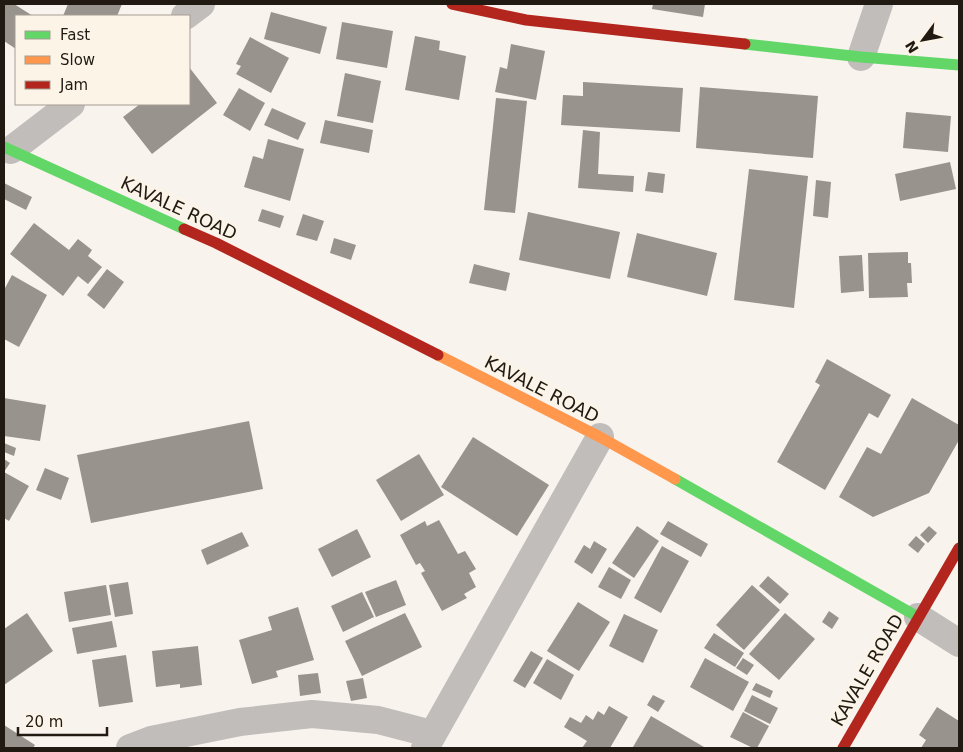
<svg xmlns="http://www.w3.org/2000/svg" width="963" height="752" font-family="'DejaVu Sans',sans-serif">
	<style>
		.building { fill: #98938d }
		.lines { fill: none; stroke-linecap: round; stroke-linejoin: round }
		.street { stroke: #c1bdbb; stroke-width: 28 }
		.fast { stroke: #63d668; stroke-width: 11 }
		.slow { stroke: #ff974d; stroke-width: 11 }
		.jam { stroke: #b3261e; stroke-width: 11 }
		.labels { text-anchor: middle; dominant-baseline: central; stroke-width: 5; stroke-linejoin: round; paint-order: stroke }
		.street-label { font-size: 18px; fill: #201a13; stroke: #fdf4e8 }
	</style>
	<rect width="100%" height="100%" fill="#f8f3ed"/>
	<!-- building -->
	<g class="building">
		<path d="M4 4H14L33 16H16V49L4 41Z"/>
		<path d="M68 4H122L117 16H63Z"/>
		<path d="M653 4H705L703 17 652 9Z"/>
		<path d="M271 12 327 27 320 54 264 39Z"/>
		<path d="M342 22 393 31 387 68 336 59Z"/>
		<path d="M415 36 440 41 439 50 466 56 459 100 405 90Z"/>
		<path d="M250 37 289 58 271 93 236 74 241 66 236 64Z"/>
		<path d="M511 44 545 51 536 100 495 92 500 67 507 69Z"/>
		<path d="M189 67 217 103 152 154 123 117 140 104H189Z"/>
		<path d="M345 73 381 81 373 123 337 116Z"/>
		<path d="M583 82 683 88 680 132 561 125 563 95 583 96Z"/>
		<path d="M700 87 818 96 813 158 696 148Z"/>
		<path d="M239 88 265 103 250 131 223 115Z"/>
		<path d="M496 98 527 101 515 213 484 210Z"/>
		<path d="M272 108 306 123 298 140 264 125Z"/>
		<path d="M906 112 951 116 948 152 903 148Z"/>
		<path d="M325 120 373 130 369 153 320 143Z"/>
		<path d="M583 130 600 132 598 174 634 176 633 192 578 188Z"/>
		<path d="M268 139 304 149 290 201 244 187 253 156 263 159Z"/>
		<path d="M950 162 956 189 900 201 895 174Z"/>
		<path d="M749 169 808 176 794 308 734 300Z"/>
		<path d="M648 172 665 174 663 193 645 191Z"/>
		<path d="M816 180 831 182 828 218 813 216Z"/>
		<path d="M4 183 32 197 26 210 4 199Z"/>
		<path d="M262 209 284 216 280 228 258 221Z"/>
		<path d="M528 212 620 232 610 279 519 260Z"/>
		<path d="M303 214 324 221 317 241 296 235Z"/>
		<path d="M34 223 69 250 78 239 92 250 88 256 102 267 88 284 78 276 63 296 10 254Z"/>
		<path d="M637 233 717 253 707 296 627 277Z"/>
		<path d="M334 238 356 245 351 260 330 253Z"/>
		<path d="M908 252V263H911L912 283H907L908 297 869 298 868 253Z"/>
		<path d="M862 255 864 291 841 293 839 256Z"/>
		<path d="M474 264 510 273 506 291 469 283Z"/>
		<path d="M107 269 124 282 104 309 87 295Z"/>
		<path d="M12 275 47 295 19 347 4 339V290Z"/>
		<path d="M827 359 891 395 878 418 869 413 825 490 777 462 820 385 815 382Z"/>
		<path d="M4 398 46 405 40 441 4 436Z"/>
		<path d="M912 398 959 425V440L929 493 873 517 839 497 867 447 881 454Z"/>
		<path d="M249 421 263 489 91 523 77 455Z"/>
		<path d="M473 437 549 485 517 536 441 487Z"/>
		<path d="M4 443 16 448 14 456 4 452Z"/>
		<path d="M419 454 444 495 401 521 376 480Z"/>
		<path d="M4 459 10 463 4 472 29 486 9 521 4 518Z"/>
		<path d="M45 468 69 478 61 500 36 490Z"/>
		<path d="M439 520 458 554 465 551 476 569 469 573 476 587 464 594 467 598 442 611 421 573 425 571 420 563 416 565 400 535 425 521 427 526Z"/>
		<path d="M668 521 708 544 701 557 660 534Z"/>
		<path d="M637 526 659 541 634 578 612 563Z"/>
		<path d="M929 526 937 533 928 543 920 535Z"/>
		<path d="M357 529 371 557 332 577 318 549Z"/>
		<path d="M242 532 249 546 207 565 201 550Z"/>
		<path d="M916 536 925 544 918 553 908 545Z"/>
		<path d="M594 541 607 549 592 574 574 562 584 545 590 549Z"/>
		<path d="M662 546 689 561 661 613 634 598Z"/>
		<path d="M609 567 631 580 621 599 598 587Z"/>
		<path d="M768 576 789 594 780 604 759 586Z"/>
		<path d="M396 580 406 605 376 617 365 592Z"/>
		<path d="M128 582 133 614 115 617 109 585Z"/>
		<path d="M106 585 111 615 69 622 64 592Z"/>
		<path d="M752 585 780 610 744 650 716 625Z"/>
		<path d="M362 592 374 617 343 632 331 606Z"/>
		<path d="M578 602 610 622 579 671 547 651Z"/>
		<path d="M298 607 314 660 276 671 278 677 252 684 239 640 272 630 268 617Z"/>
		<path d="M829 611 839 618 832 629 822 622Z"/>
		<path d="M27 613 53 651 4 685V629Z"/>
		<path d="M405 613 422 647 362 676 345 641Z"/>
		<path d="M785 613 815 639 779 680 749 654Z"/>
		<path d="M624 614 658 630 643 663 609 646Z"/>
		<path d="M112 621 117 647 77 654 72 628Z"/>
		<path d="M714 633 744 653 735 667 704 648Z"/>
		<path d="M198 646 202 685 180 688V684L156 687 152 651Z"/>
		<path d="M531 651 543 658 525 688 513 681Z"/>
		<path d="M126 655 133 702 99 707 92 660Z"/>
		<path d="M705 658 749 682 733 711 690 687Z"/>
		<path d="M743 658 754 665 747 675 736 668Z"/>
		<path d="M547 659 574 675 561 700 533 683Z"/>
		<path d="M318 673 321 693 300 696 298 675Z"/>
		<path d="M363 678 367 698 351 701 346 681Z"/>
		<path d="M756 683 773 691 770 698 752 690Z"/>
		<path d="M653 695 665 701 658 712 647 705Z"/>
		<path d="M752 695 778 708 770 724 744 711Z"/>
		<path d="M609 706 628 717 610 748H582L587 741 564 727 570 717 581 723 586 715 593 720 598 711 604 715Z"/>
		<path d="M937 707 959 721V748H921L926 740 919 735Z"/>
		<path d="M743 712 769 726 757 748H753L730 737Z"/>
		<path d="M651 716 704 747 703 748 633 747Z"/>
		<path d="M4 725 35 745 33 748H4Z"/>
	</g>
	<g class="lines">
		<!-- street -->
		<g class="street">
			<path d="M185 16 201 4"/>
			<path d="M861 57 879 4"/>
			<path d="M11 150 71 104"/>
			<path d="M918 617 959 643"/>
			<path d="M130 748 151 740 240 722 312 714 378 720 432 734"/>
			<path d="M425 748 600 437"/>
		</g>
		<!-- fast -->
		<g class="fast">
			<path d="M745 44 861 57 959 65"/>
			<path d="M4 147 184 229"/>
			<path d="M675 479 918 617"/>
		</g>
		<!-- slow -->
		<path class="slow" d="M438 355 600 437 675 479"/>
		<!-- jam -->
		<g class="jam">
			<path d="M452 4 526 20 745 44"/>
			<path d="M184 229 216 243 438 355"/>
			<path d="M843 748 959 548"/>
		</g>
	</g>
	<g class="labels">
		<!-- street labels -->
		<g class="street-label">
			<text transform="translate(179 208) rotate(25)">KAVALE ROAD</text>
			<text transform="translate(542 389) rotate(27)">KAVALE ROAD</text>
			<text transform="translate(867 670) rotate(-60)">KAVALE ROAD</text>
		</g>
	</g>
	<!-- border -->
	<rect width="963" height="752" fill="none" stroke="#201a13" stroke-width="10"/>
	<!-- legend -->
	<rect x="15" y="15" width="175" height="90" fill="#fdf4e8" stroke="#a59d93"/>
	<rect x="25" y="31" width="25" height="8" fill="#63d668" stroke="#a59d93"/>
	<text x="60" y="40" font-size="15" fill="#201a13">Fast</text>
	<rect x="25" y="56" width="25" height="8" fill="#ff974d" stroke="#a59d93"/>
	<text x="60" y="65" font-size="15" fill="#201a13">Slow</text>
	<rect x="25" y="81" width="25" height="8" fill="#b3261e" stroke="#a59d93"/>
	<text x="60" y="90" font-size="15" fill="#201a13">Jam</text>
	<!-- north arrow -->
	<g transform="translate(923 40) rotate(238)" stroke="#fdf4e8" stroke-width="4" paint-order="stroke">
	<path d="M0-4L9 19L0 12L-9 19Z" fill="#201a13"/>
	<text y="-8" font-size="14" font-weight="bold" text-anchor="middle" fill="#201a13">N</text>
	</g>
	<!-- scale -->
	<path d="M18 727v8h89v-8" fill="none" stroke="#201a13" stroke-width="2.5"/>
	<text x="25" y="727" font-size="15" fill="#201a13" stroke="#fdf4e8" stroke-width="4" paint-order="stroke">20 m</text>
</svg>
